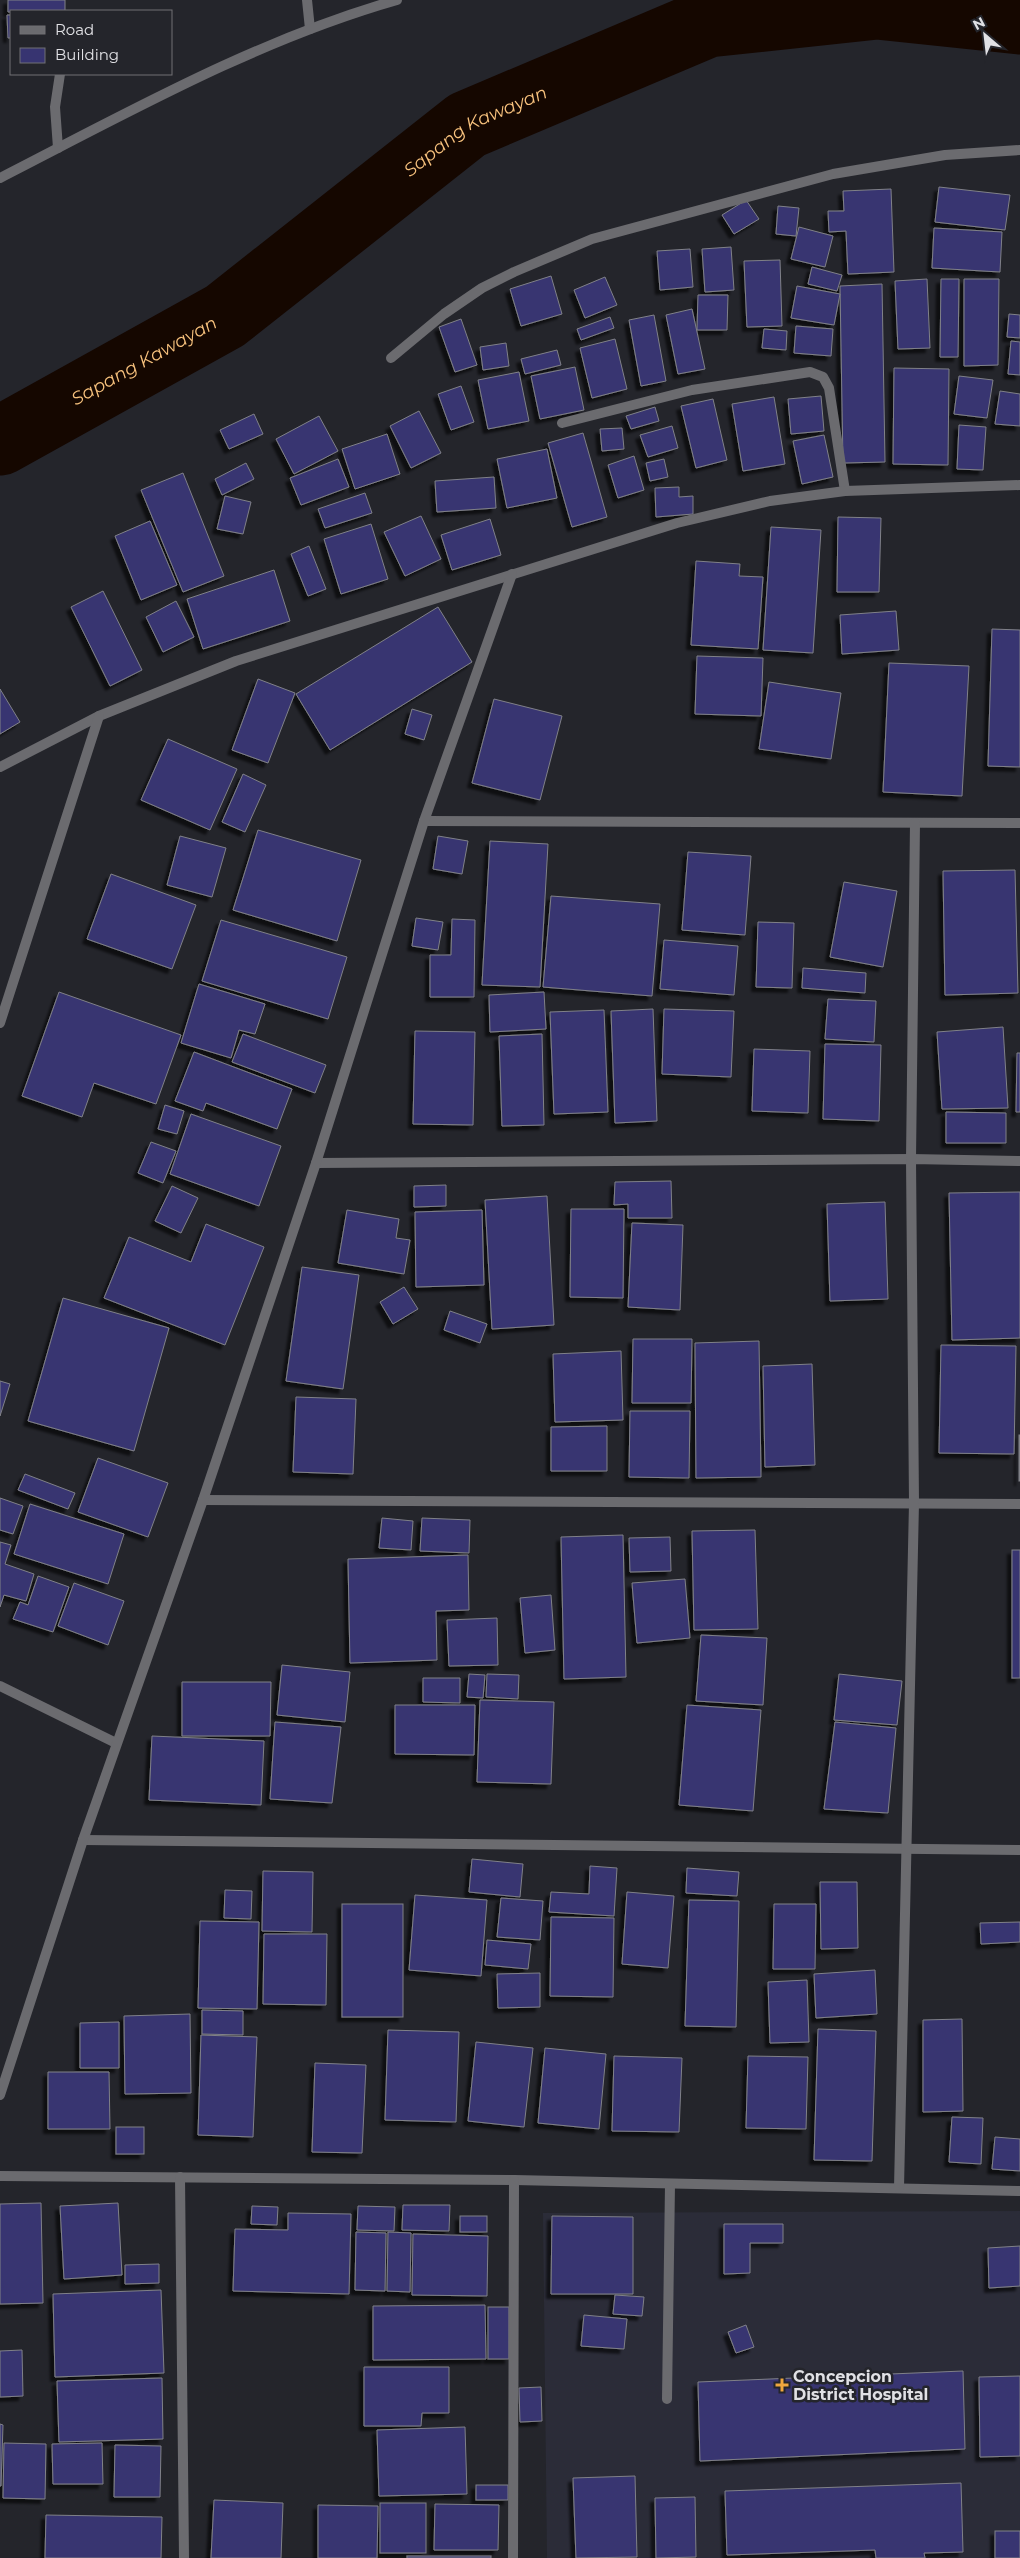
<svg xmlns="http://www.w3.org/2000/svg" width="1020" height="2558" font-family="Montserrat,sans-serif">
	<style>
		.built { fill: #2b2c38 }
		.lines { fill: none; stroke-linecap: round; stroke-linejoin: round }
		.river { stroke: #150700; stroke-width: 69 }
		.building { fill: #373471; stroke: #808188; filter: url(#shadow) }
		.lane { stroke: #6b6b6f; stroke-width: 10 }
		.street { stroke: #6b6b6f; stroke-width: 10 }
		.poi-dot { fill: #efa73e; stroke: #24252b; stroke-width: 2 }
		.labels { text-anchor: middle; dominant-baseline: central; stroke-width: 5; stroke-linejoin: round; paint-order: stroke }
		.poi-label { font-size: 16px; font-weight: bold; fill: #e1e1e5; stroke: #24252b; text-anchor: start }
		.water-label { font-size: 18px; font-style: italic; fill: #f8c27d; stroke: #24252b }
	</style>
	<defs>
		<filter id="shadow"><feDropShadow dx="-4.5" dy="4.5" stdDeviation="1" flood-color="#0009"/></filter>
	</defs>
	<rect width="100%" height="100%" fill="#24252b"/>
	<!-- built -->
	<path class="built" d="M1020 2211V2558H547L543 2213Z"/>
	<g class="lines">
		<!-- river -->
		<path class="river" id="s1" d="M0 441 225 316 467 125 708 23 877 5 1020 20"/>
	</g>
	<!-- building -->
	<g class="building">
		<path d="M8 0H65V11L8 12Z"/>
		<path d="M7 15H11V38H8Z"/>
		<path d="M939 187 1010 195 1005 230 935 222Z"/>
		<path d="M891 189 894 272 848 274 846 231 829 232 828 211H844L843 191Z"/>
		<path d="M746 200 759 219 734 234 722 215Z"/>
		<path d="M778 206 799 208 796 236 776 234Z"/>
		<path d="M799 227 833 236 825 267 791 259Z"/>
		<path d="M934 228 1002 232 1000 272 932 268Z"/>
		<path d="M731 247 734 290 705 292 702 249Z"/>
		<path d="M690 249 693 287 660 290 657 251Z"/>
		<path d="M780 260 782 326 747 327 744 261Z"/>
		<path d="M812 267 842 275 837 291 808 284Z"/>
		<path d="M551 276 562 314 521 326 510 289Z"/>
		<path d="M605 277 617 305 585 318 574 290Z"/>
		<path d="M927 279 930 348 898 349 895 281Z"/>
		<path d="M941 279H959L958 357H940Z"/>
		<path d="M964 279H999L998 365 964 366Z"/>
		<path d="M882 284 885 462 843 463 840 286Z"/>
		<path d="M797 286 840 294 834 325 791 318Z"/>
		<path d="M698 295H728L727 330H697Z"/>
		<path d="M692 309 705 369 678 374 666 315Z"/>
		<path d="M1009 314 1020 315V338L1007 337Z"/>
		<path d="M654 315 666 381 641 386 629 320Z"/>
		<path d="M610 317 614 328 581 340 577 329Z"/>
		<path d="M461 319 477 365 455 372 439 327Z"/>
		<path d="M796 326 833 329 831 356 794 353Z"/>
		<path d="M764 329 787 331 786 350 762 348Z"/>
		<path d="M615 339 627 389 592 398 580 348Z"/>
		<path d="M1011 341 1020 342V375L1008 374Z"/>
		<path d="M506 343 509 366 483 370 480 347Z"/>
		<path d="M557 350 561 365 525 374 521 359Z"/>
		<path d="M575 367 584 410 540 419 531 376Z"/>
		<path d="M894 368 949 369 948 465 893 464Z"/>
		<path d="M519 372 529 421 488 429 478 380Z"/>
		<path d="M959 376 993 380 987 418 954 414Z"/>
		<path d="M461 386 474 422 451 430 438 394Z"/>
		<path d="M1000 391 1020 394V426L995 424Z"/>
		<path d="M821 396 824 431 791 434 788 399Z"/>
		<path d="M774 397 785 464 743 471 732 404Z"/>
		<path d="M713 399 727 460 696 468 681 406Z"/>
		<path d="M655 407 659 421 631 429 626 416Z"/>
		<path d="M419 411 441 453 411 468 390 426Z"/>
		<path d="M254 414 263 434 229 449 220 430Z"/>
		<path d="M319 416 338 451 294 474 276 439Z"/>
		<path d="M959 425 986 427 983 470 957 469Z"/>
		<path d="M672 426 678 448 648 457 640 435Z"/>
		<path d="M622 428 624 449 602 451 600 429Z"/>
		<path d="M583 433 607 517 572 527 548 443Z"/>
		<path d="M387 434 400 474 355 489 342 449Z"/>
		<path d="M824 435 833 477 802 484 793 441Z"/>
		<path d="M547 449 557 498 507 508 497 459Z"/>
		<path d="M634 456 644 490 618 498 608 465Z"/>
		<path d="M338 459 349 487 301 505 290 478Z"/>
		<path d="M664 459 668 477 650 481 646 463Z"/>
		<path d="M246 463 254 479 222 495 215 479Z"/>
		<path d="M183 473 224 576 183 592 141 490Z"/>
		<path d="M494 477 496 508 437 512 435 481Z"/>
		<path d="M679 487V497L693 496V514L656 517 655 488Z"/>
		<path d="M365 493 372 513 325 528 318 509Z"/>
		<path d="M225 496 251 502 243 534 217 529Z"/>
		<path d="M421 516 441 559 405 576 384 532Z"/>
		<path d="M838 517 881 518 879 592H837Z"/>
		<path d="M490 519 501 555 452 570 441 535Z"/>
		<path d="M150 521 177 585 141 600 115 536Z"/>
		<path d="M371 524 388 579 341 594 324 539Z"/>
		<path d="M771 527 821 530 813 653 763 650Z"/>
		<path d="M309 546 326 589 308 596 291 554Z"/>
		<path d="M696 561 740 564 739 576 763 577 758 649 691 645Z"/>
		<path d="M274 570 290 621 203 649 187 599Z"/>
		<path d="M103 591 142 670 110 686 71 607Z"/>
		<path d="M176 601 194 637 163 652 146 617Z"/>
		<path d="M438 607 472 662 330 750 296 694Z"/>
		<path d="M896 611 899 650 842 654 840 615Z"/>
		<path d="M992 629 1020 630V767L988 766Z"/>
		<path d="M697 656 763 658 761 716 695 714Z"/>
		<path d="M889 663 969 666 962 796 883 792Z"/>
		<path d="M258 679 295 693 268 763 232 750Z"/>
		<path d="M769 682 841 693 831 759 759 749Z"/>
		<path d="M0 689 20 722 0 734Z"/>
		<path d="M494 699 562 716 540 800 472 783Z"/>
		<path d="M412 709 432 715 424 740 405 734Z"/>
		<path d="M168 739 237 769 210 830 141 800Z"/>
		<path d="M243 774 266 785 245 832 222 822Z"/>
		<path d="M258 830 361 860 337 941 233 910Z"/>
		<path d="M180 836 226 848 212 897 167 885Z"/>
		<path d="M438 836 468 841 462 874 433 869Z"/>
		<path d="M490 841 548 844 540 987 482 985Z"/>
		<path d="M688 852 751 856 745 935 682 930Z"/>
		<path d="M1015 870 1018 993 945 995 943 871Z"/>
		<path d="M111 874 196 905 172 969 87 939Z"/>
		<path d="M844 882 897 891 883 967 830 957Z"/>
		<path d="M551 896 660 904 652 996 543 987Z"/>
		<path d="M416 918 443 922 438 950 412 946Z"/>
		<path d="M452 919 475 920 474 997H430V955H451Z"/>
		<path d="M221 920 347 957 328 1019 202 981Z"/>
		<path d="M758 922 794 923 792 988 756 987Z"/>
		<path d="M664 940 738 946 734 995 660 989Z"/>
		<path d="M803 968 866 973 865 993 802 988Z"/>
		<path d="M199 984 265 1004 255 1034 239 1030 231 1058 181 1043Z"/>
		<path d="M59 992 181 1035 156 1104 94 1083 82 1117 22 1096Z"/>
		<path d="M544 992 546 1029 490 1032 489 995Z"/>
		<path d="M828 999 876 1001 874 1042 825 1039Z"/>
		<path d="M653 1009 657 1121 615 1123 611 1011Z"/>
		<path d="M664 1009 734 1011 731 1077 662 1074Z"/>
		<path d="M604 1010 608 1112 554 1114 550 1012Z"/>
		<path d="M1003 1027 1008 1108 942 1109 937 1032Z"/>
		<path d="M415 1031 475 1032 473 1125 413 1124Z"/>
		<path d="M243 1034 326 1065 315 1093 232 1062Z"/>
		<path d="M542 1034 544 1125 502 1126 499 1036Z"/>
		<path d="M825 1044 881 1045 879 1121 823 1119Z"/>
		<path d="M754 1049 810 1051 808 1113 752 1111Z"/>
		<path d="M194 1052 292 1089 277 1129 206 1103 203 1111 175 1101Z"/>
		<path d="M1017 1053H1020V1112H1016Z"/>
		<path d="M165 1105 184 1111 177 1134 158 1129Z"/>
		<path d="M946 1112 1006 1113V1143H946Z"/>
		<path d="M191 1114 281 1146 259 1206 170 1174Z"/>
		<path d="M151 1142 176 1151 163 1183 138 1173Z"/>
		<path d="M671 1181 672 1218H628V1204L614 1205 615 1182Z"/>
		<path d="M446 1185V1206L414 1207V1186Z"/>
		<path d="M172 1186 198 1198 181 1233 155 1221Z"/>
		<path d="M1020 1192V1338L952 1340 949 1193Z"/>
		<path d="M547 1196 554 1325 492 1329 485 1200Z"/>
		<path d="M885 1202 888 1299 830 1301 827 1204Z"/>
		<path d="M571 1209H624L623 1298 570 1297Z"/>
		<path d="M347 1210 399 1219 396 1238 410 1240 404 1274 338 1263Z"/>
		<path d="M482 1210 484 1285 416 1287 415 1212Z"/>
		<path d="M632 1223 683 1225 680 1310 628 1307Z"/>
		<path d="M206 1224 264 1247 225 1345 104 1298 129 1237 191 1262Z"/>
		<path d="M302 1267 359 1275 343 1389 286 1381Z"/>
		<path d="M404 1287 418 1309 393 1324 380 1302Z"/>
		<path d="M63 1298 169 1328 134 1451 28 1421Z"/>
		<path d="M450 1311 487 1324 480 1343 444 1330Z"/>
		<path d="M633 1339H692L691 1403H632Z"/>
		<path d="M759 1341 761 1477 696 1478 695 1343Z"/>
		<path d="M941 1345 1016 1346 1014 1454 939 1453Z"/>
		<path d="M621 1351 623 1420 555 1422 553 1354Z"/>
		<path d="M812 1364 815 1465 765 1467 763 1366Z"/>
		<path d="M0 1381 10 1384 0 1416Z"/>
		<path d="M296 1397 356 1399 353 1474 293 1472Z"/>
		<path d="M630 1411H690L689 1478 629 1477Z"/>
		<path d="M607 1426V1471H551V1427Z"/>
		<rect x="1019" y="1435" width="1" height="46"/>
		<path d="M98 1458 168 1483 148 1537 78 1512Z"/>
		<path d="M25 1474 75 1493 68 1509 18 1490Z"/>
		<path d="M0 1498 23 1506 13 1534 0 1530Z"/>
		<path d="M30 1504 124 1534 108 1584 14 1554Z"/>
		<path d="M382 1518 413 1521 411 1550 379 1548Z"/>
		<path d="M422 1518 470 1520 469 1553 420 1551Z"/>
		<path d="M755 1530 758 1629 694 1630 692 1531Z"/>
		<path d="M623 1535 626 1677 564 1679 561 1537Z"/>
		<path d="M670 1537 671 1571 630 1572 629 1538Z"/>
		<path d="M0 1542 11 1545 5 1564 34 1574 26 1601 4 1595 0 1607Z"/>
		<rect x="1012" y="1550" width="8" height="128"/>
		<path d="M468 1555 469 1610 436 1611 437 1660 350 1663 348 1559Z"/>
		<path d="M38 1576 69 1587 53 1632 13 1619 20 1602 28 1605Z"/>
		<path d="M685 1579 690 1638 637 1643 632 1583Z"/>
		<path d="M74 1583 124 1601 108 1645 58 1626Z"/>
		<path d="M551 1595 555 1650 525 1653 520 1598Z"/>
		<path d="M497 1618 498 1665 449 1666 447 1620Z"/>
		<path d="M701 1635 767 1638 763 1705 696 1701Z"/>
		<path d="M282 1665 350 1672 345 1722 277 1715Z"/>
		<path d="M469 1674 485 1675 483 1698 467 1697Z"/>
		<path d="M487 1674 519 1675 518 1699 486 1697Z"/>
		<path d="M839 1674 902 1681 897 1725 834 1720Z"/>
		<path d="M423 1678H460V1703L423 1702Z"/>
		<path d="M182 1682H271L270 1736H182Z"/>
		<path d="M480 1700 554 1702 551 1784 477 1782Z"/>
		<path d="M395 1705H475L474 1755 395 1754Z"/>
		<path d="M687 1705 761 1710 753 1811 679 1805Z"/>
		<path d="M275 1722 341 1727 332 1803 270 1799Z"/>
		<path d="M835 1722 896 1728 888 1813 824 1809Z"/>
		<path d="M152 1736 264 1741 261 1805 149 1800Z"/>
		<path d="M472 1859 523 1864 520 1897 469 1892Z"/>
		<path d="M590 1866 617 1868 614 1916 549 1912 551 1892 589 1894Z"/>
		<path d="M687 1868 739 1872 737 1896 686 1893Z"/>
		<path d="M263 1871 313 1872 312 1932 262 1931Z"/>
		<path d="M820 1882H857L858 1948 821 1949Z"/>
		<path d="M225 1890 252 1891 251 1919 224 1918Z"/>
		<path d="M627 1892 674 1896 668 1968 622 1964Z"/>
		<path d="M415 1895 487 1900 481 1976 409 1970Z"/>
		<path d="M501 1898 543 1901 540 1940 497 1937Z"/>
		<path d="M689 1900 739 1901 736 2027 685 2026Z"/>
		<rect x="342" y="1904" width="61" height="113"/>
		<path d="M774 1904H816L815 1969H773Z"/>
		<path d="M551 1917 614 1918 613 1997 550 1996Z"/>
		<path d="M200 1921 259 1922 257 2009 198 2008Z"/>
		<path d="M1020 1922V1942L981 1944 980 1923Z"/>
		<path d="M264 1934H327L326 2005 263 2004Z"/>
		<path d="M487 1940 531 1944 528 1969 485 1965Z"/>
		<path d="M875 1970 877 2014 816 2018 814 1974Z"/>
		<path d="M540 1973V2007L498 2008 497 1974Z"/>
		<path d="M807 1980 809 2042 770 2043 768 1982Z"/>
		<path d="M202 2010 243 2011V2035L202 2034Z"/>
		<path d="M190 2014 191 2093 125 2094 124 2016Z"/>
		<path d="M962 2019 963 2111 923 2112V2020Z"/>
		<path d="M119 2022V2068H80V2023Z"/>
		<path d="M818 2029 876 2031 872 2161 814 2160Z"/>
		<path d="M388 2030 459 2032 456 2122 385 2120Z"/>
		<path d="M201 2035 257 2037 253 2137 198 2135Z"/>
		<path d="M476 2042 533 2048 524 2127 468 2121Z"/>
		<path d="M545 2048 606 2054 599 2129 538 2123Z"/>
		<path d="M614 2056 682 2058 679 2132 612 2131Z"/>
		<path d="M748 2056 808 2057 806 2129 746 2128Z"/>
		<path d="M315 2063 366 2065 362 2153 312 2152Z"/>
		<path d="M48 2072H109L110 2129H48Z"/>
		<path d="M952 2117 983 2118 981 2164 949 2162Z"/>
		<rect x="116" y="2127" width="28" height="27"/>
		<path d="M995 2137 1020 2139V2171L992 2169Z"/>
		<path d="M41 2203 43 2303 0 2304V2204Z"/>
		<path d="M118 2203 122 2275 64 2279 60 2206Z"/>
		<path d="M403 2205H450L449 2231 402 2230Z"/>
		<path d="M252 2206 278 2207 277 2225 251 2224Z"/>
		<path d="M358 2206 395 2207 394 2231 357 2230Z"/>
		<path d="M288 2213 351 2214 349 2294 233 2291 235 2229 288 2230Z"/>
		<rect x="460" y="2216" width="27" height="16"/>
		<path d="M552 2216 633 2217V2294H551Z"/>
		<path d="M724 2224H783V2243H750V2273L724 2274Z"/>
		<path d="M356 2232 386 2233 385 2291 355 2290Z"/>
		<path d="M388 2232 411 2233 410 2292 387 2291Z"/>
		<path d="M413 2234 488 2236 487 2296 412 2295Z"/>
		<path d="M1020 2246V2286L989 2288 988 2248Z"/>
		<path d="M159 2264V2283L125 2284V2265Z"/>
		<path d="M161 2290 164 2373 55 2377 53 2294Z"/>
		<path d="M615 2295 644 2297 642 2316 613 2314Z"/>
		<path d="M485 2305 486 2359 373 2360V2306Z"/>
		<rect x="488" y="2307" width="21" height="52"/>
		<path d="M584 2315 627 2319 624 2349 581 2346Z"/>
		<path d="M746 2325 754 2347 736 2353 728 2332Z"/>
		<path d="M22 2350 23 2396 0 2397V2351Z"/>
		<path d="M364 2367H449V2413H422L421 2426H364Z"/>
		<path d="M963 2371 965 2449 700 2461 698 2382Z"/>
		<path d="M1020 2376V2456L980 2457 979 2377Z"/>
		<path d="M162 2378 163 2439 59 2442 57 2381Z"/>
		<path d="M541 2387 542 2421 520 2422 519 2388Z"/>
		<path d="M0 2424 3 2425 1 2486H0Z"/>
		<path d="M465 2427 467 2494 379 2496 377 2430Z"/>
		<path d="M4 2443 46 2444 45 2499 3 2498Z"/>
		<path d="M102 2443 103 2484H53L52 2444Z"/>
		<path d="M115 2445 161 2446 160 2497H114Z"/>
		<path d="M635 2476 637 2557 576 2558 573 2478Z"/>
		<path d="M961 2483 963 2552 924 2553 925 2558H876L875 2550 727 2555 725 2491Z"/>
		<rect x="476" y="2485" width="32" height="15"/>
		<path d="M695 2497 696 2557 656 2558 655 2498Z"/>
		<path d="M214 2500 283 2503 281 2558H211Z"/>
		<rect x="380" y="2503" width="46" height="50"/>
		<path d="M435 2504 499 2505 498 2550H434Z"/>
		<path d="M318 2505 378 2506 377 2558H318Z"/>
		<path d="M46 2515 162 2517 161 2558H45Z"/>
		<rect x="995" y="2531" width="25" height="27"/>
		<rect x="407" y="2556" width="84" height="2"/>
	</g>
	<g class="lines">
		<!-- lane -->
		<path class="lane" d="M667 2399 670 2184"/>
		<!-- street -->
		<g class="street">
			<path d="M307 0 310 29"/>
			<path d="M58 148 55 107 60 74"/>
			<path d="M0 178C129 112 257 40 397 0"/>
			<path d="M391 358 444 314 482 288 514 272 592 239 833 174 945 155 1020 150"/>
			<path d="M562 423 692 390 810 372 823 377 829 388 845 491"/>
			<path d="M0 767 99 716 236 661 677 523 770 501 845 491 1020 485"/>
			<path d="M424 821 1020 823"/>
			<path d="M0 1023 99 716"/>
			<path d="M316 1163 911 1159 1020 1161"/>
			<path d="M203 1500 1020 1504"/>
			<path d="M0 1686 116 1743"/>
			<path d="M83 1840 1020 1850"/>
			<path d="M0 2095 83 1840 203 1500 316 1163 424 821 512 574"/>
			<path d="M0 2176 514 2180 1020 2191"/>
			<path d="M180 2177 184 2558"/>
			<path d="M899 2188 914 1503 911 1159 915 823"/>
			<path d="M513 2558 514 2180"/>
		</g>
	</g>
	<!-- markers -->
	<path class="poi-dot" d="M779.5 2377.5h5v5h5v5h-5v5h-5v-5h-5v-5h5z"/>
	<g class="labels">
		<!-- poi labels -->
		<g class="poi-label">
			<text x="793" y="2376">Concepcion<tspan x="793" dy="18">District Hospital</tspan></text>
		</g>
		<!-- water labels -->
		<g class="water-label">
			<text stroke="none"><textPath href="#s1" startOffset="570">Sapang Kawayan</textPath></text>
			<text stroke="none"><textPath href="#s1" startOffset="165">Sapang Kawayan</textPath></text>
		</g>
	</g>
	<!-- legend -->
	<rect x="10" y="10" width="162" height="65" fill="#24252b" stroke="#707075"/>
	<rect x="20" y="26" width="25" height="8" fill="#6b6b6f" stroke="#707075"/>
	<text x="55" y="35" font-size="15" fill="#e1e1e5">Road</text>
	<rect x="20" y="48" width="25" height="15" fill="#373471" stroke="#707075"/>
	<text x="55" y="60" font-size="15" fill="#e1e1e5">Building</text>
	<!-- north arrow -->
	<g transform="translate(985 35) rotate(332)" stroke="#24252b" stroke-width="4" paint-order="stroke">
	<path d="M0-4L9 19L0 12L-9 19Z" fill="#e1e1e5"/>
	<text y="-8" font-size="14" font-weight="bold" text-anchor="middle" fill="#e1e1e5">N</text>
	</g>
</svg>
